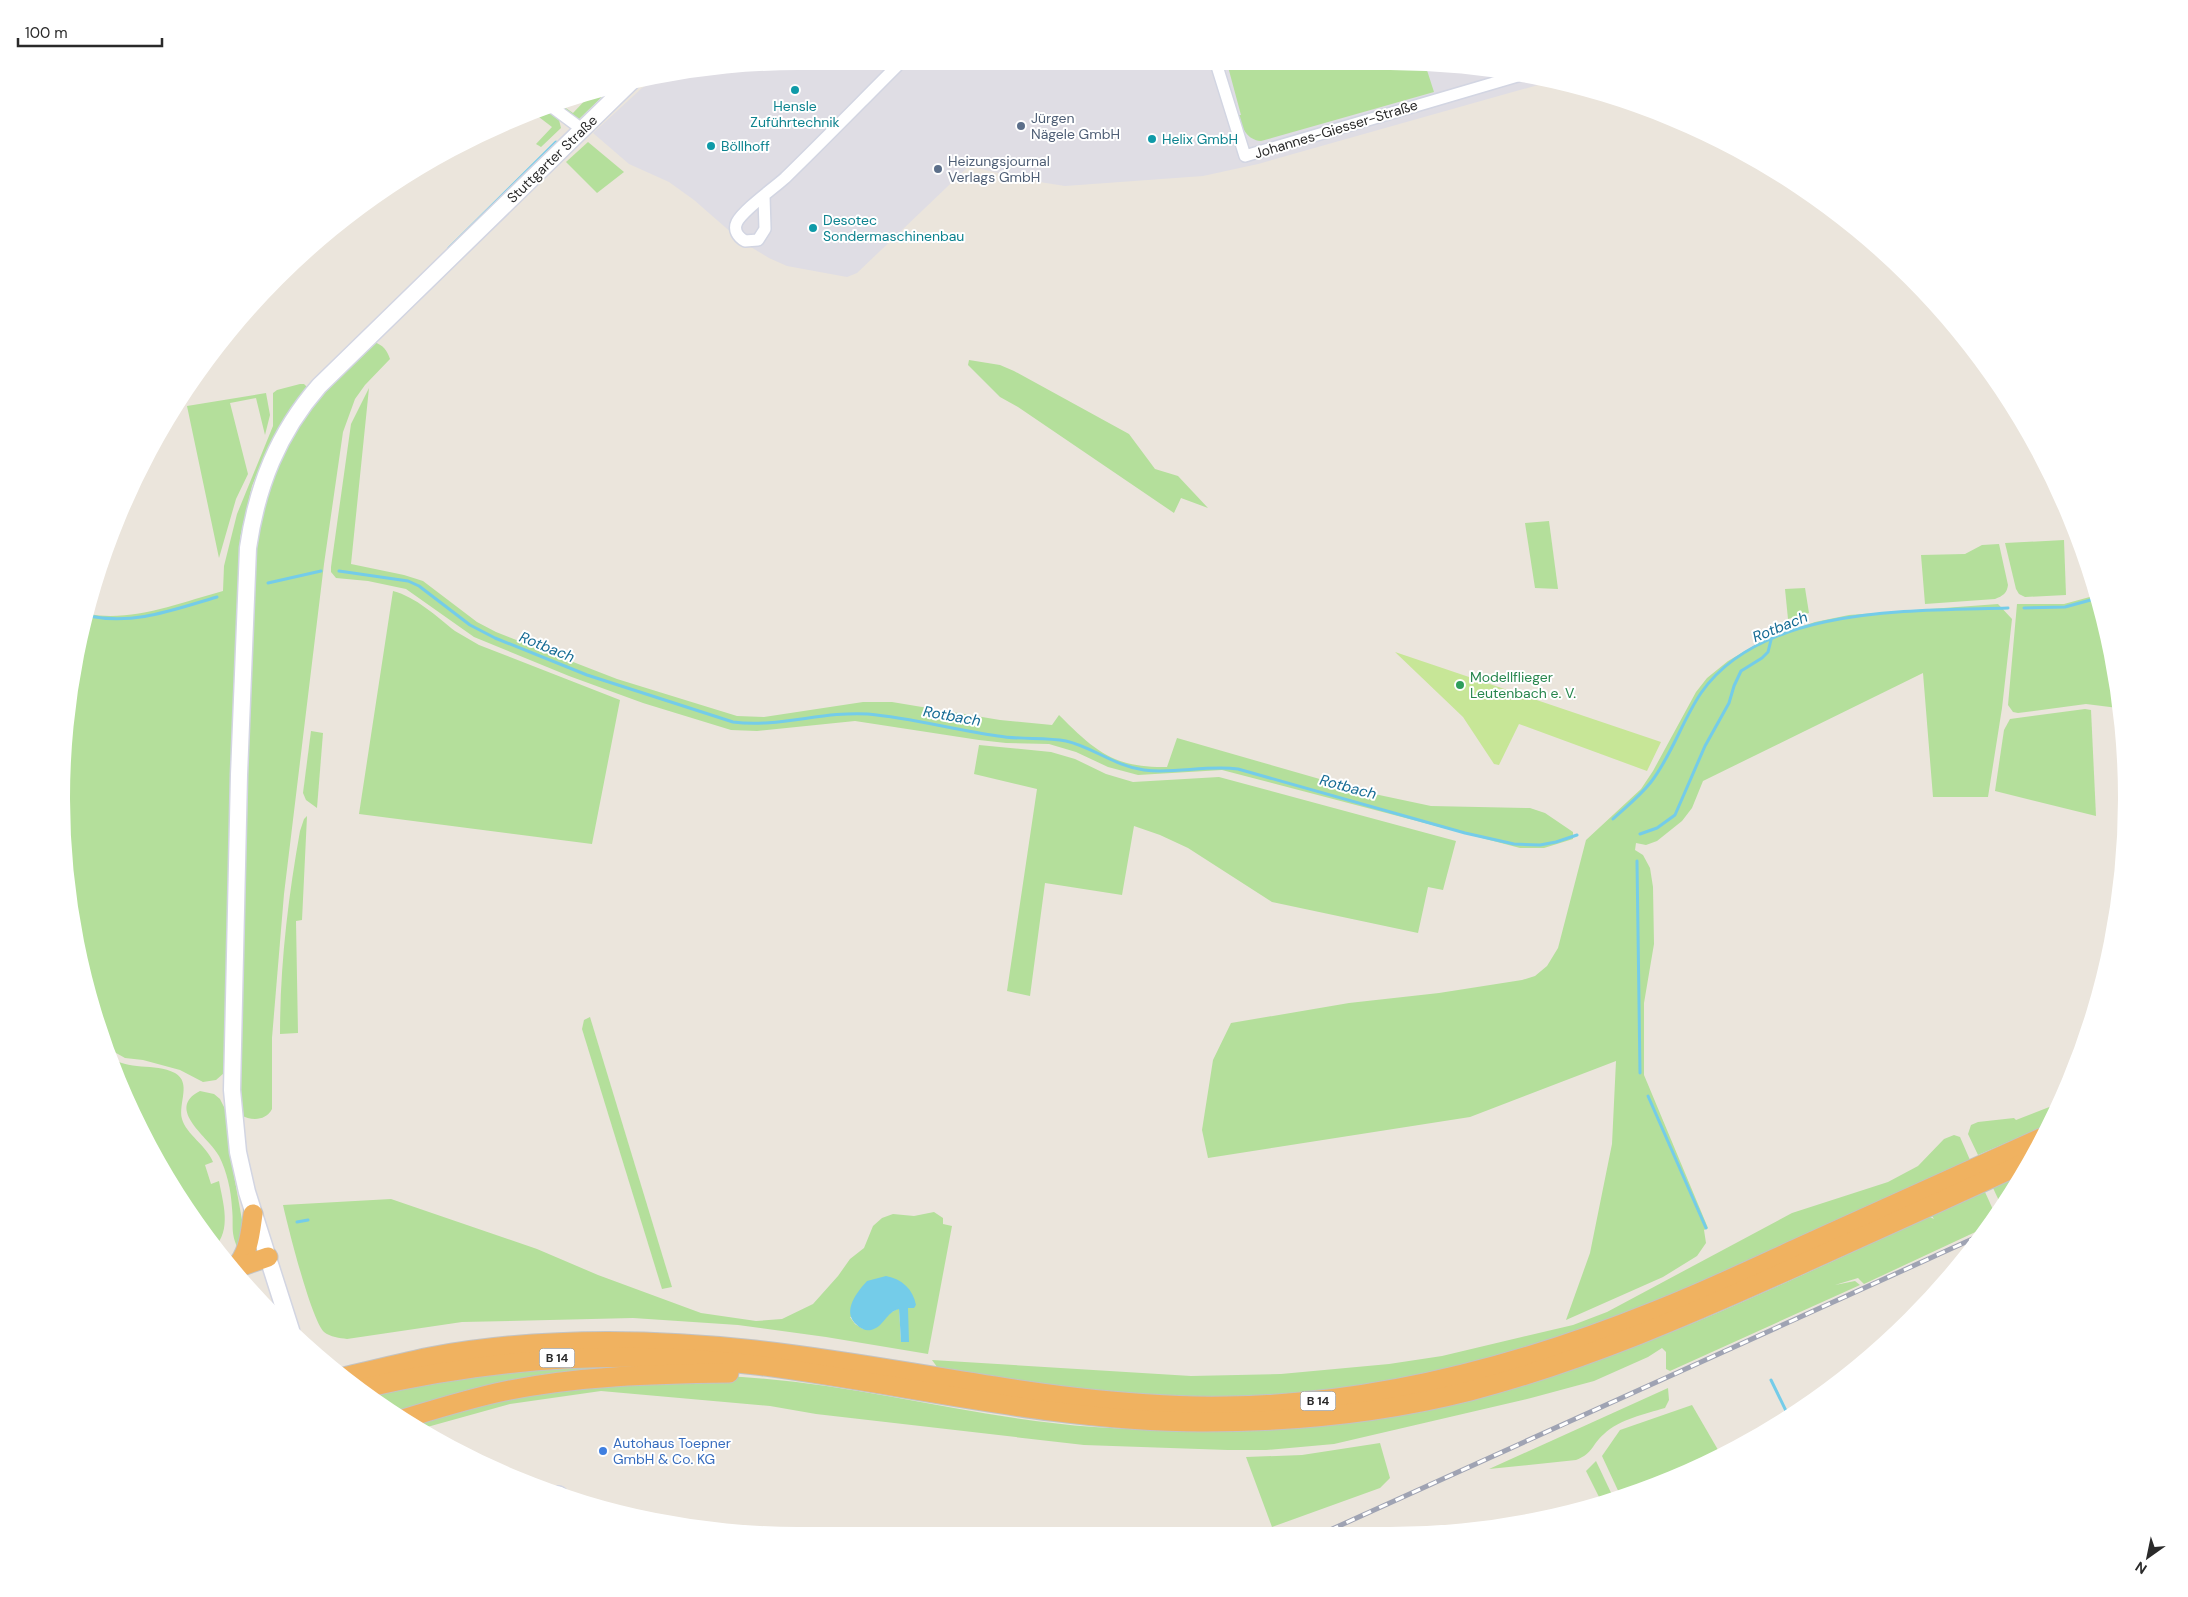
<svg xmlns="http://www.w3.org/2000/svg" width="2188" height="1597" font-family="'DM Sans',sans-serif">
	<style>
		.industrial { fill: #dfdde4 }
		.green { fill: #b4df9b; fill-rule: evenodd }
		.pitch { fill: #c7e697 }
		.water { fill: #74cce9 }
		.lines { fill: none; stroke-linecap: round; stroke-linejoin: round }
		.stream { stroke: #74cce9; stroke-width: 3 }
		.minor-casing { stroke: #d2d5e2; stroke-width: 14 }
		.secondary-casing { stroke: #d2d5e2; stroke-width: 19 }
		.trunk-casing { stroke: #c3c3c3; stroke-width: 21 }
		.minor { stroke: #fff; stroke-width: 11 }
		.secondary { stroke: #fff; stroke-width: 16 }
		.trunk { stroke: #f0b260; stroke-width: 19 }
		.rail-casing { stroke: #9fa3b3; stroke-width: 5 }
		.rail { stroke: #fff; stroke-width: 3; stroke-dasharray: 9; stroke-linecap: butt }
		.culture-dot { fill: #0f9aa8; stroke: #fff; stroke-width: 2 }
		.service-dot { fill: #5c6f8a; stroke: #fff; stroke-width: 2 }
		.leisure-dot { fill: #2e9e5b; stroke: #fff; stroke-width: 2 }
		.shop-dot { fill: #3f7fe0; stroke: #fff; stroke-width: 2 }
		.labels { text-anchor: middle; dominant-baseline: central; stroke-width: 4; stroke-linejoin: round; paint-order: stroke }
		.shield { fill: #fff; stroke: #6a6a6a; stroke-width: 1 }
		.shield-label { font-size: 12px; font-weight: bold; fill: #2a2a2a }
		.culture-label { font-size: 14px; fill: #0d838f; stroke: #fff; text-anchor: start }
		.service-label { font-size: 14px; fill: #4e5e75; stroke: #fff; text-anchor: start }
		.street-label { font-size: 14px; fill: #2a2a2a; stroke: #fff }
		.leisure-label { font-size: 14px; fill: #27864d; stroke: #fff; text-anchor: start }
		.shop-label { font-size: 14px; fill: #366cbe; stroke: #fff; text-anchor: start }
		.water-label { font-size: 15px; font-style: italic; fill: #146b94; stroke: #fff }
	</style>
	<rect width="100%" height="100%" fill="#ebe5dc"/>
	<!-- industrial -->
	<path class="industrial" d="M1390 61 1485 68 1552 81 1258 164 1203 176 1065 186 1027 180 969 166 857 273 847 277 787 266 769 258 741 241 694 200 669 182 629 164 593 133 642 88 655 80 658 76 702 68Z"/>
	<!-- green -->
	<g class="green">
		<path d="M1390 61 1425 64 1434 92 1261 141C1247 140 1242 128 1238 115H1241L1227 63Z"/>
		<path d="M614 85 576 122 555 106 560 104 573 113 594 91Z"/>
		<path d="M548 109 559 120 561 128 541 147 536 144 552 127 535 114Z"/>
		<path d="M588 142 624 172 597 193 566 162Z"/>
		<path d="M374 342C383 345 387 350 390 359L365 385 355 399 343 432 324 564 284 894 272 1038V1109C266 1121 251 1121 241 1115L237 1079 247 751 256 552 266 491 297 426 321 395Z"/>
		<path d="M969 360 1000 365 1014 371 1129 434 1155 469 1178 476 1208 508 1181 498 1174 513 1018 407 1000 397 968 365Z"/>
		<path d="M300 384H304L308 388 265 454 252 486 240 538 224 1073 216 1080 203 1082 180 1070 143 1060 125 1058 109 1049 106 1046 86 989 68 894 61 798 68 702 88 614C133 622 179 603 223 591L224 566 237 514 273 426V393L277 390Z"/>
		<path d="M369 388 351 564 404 575 423 581 477 622 496 632 617 679 737 716 764 717 863 702H892L1000 720 1052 725 1059 715C1095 751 1114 768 1167 767L1177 738 1365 792 1431 806 1530 808 1545 813 1573 832V839L1544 848H1520L1222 770 1138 775 1108 767 1076 752 1049 744 1006 743 979 740 855 721 757 731 731 730 643 703 569 676 474 637 406 589 368 581 336 578 331 572V567L351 424Z"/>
		<path d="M266 393 270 415 265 435 256 398 230 403 248 474 236 499 219 558 187 406Z"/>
		<path d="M1549 521 1558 589 1535 588 1525 523Z"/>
		<path d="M2064 540 2066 595 2025 597 2019 594 2016 589 2005 543Z"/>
		<path d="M1999 544 2008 585C2007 593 2003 596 1995 599L1925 604 1921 555 1965 554 1982 545Z"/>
		<path d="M1805 588 1809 613 1788 619 1785 589Z"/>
		<path d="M393 591C416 597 436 616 455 631 463 636 471 640 479 645L620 700 592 844 359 814Z"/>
		<path d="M2097 595 2102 607 2118 708 2086 704 2018 713 2013 712 2008 705 2017 604H2064Z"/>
		<path d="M1998 604 2012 619 2002 708 1988 797H1933L1923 673 1703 781 1692 808 1682 821 1657 841 1646 845 1636 843 1635 850 1643 855 1650 868 1653 887 1654 944 1644 1003V1075L1708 1228 1704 1230 1706 1243 1697 1256 1663 1277 1566 1320 1590 1253 1612 1144 1616 1061 1470 1117 1208 1158 1202 1130 1213 1060 1231 1023 1349 1003 1439 993 1522 980 1535 976 1547 966 1558 948 1586 840 1641 789 1653 771 1696 692 1707 678 1728 661 1762 641 1815 622 1849 615Z"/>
		<path d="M2085 709 2091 710 2096 816 1995 791 2004 730 2010 719Z"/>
		<path d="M311 731 323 733 317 808 306 800 303 793Z"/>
		<path d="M979 745 1051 752 1075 759 1106 774 1133 782 1219 777 1456 841 1443 890 1428 887 1418 933 1272 902 1188 848 1160 835 1134 826 1122 895 1045 883 1030 996 1007 991 1037 789 974 774Z"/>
		<path d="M307 816 302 920 296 921 298 1033 280 1034C280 966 288 898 300 831L304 819Z"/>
		<path d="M590 1017 672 1287 662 1289 582 1029 584 1020Z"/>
		<path d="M109 1056C128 1072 154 1062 175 1073 192 1083 178 1103 182 1119 186 1134 207 1146 213 1162L205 1165 211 1184 219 1181C223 1203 232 1230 214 1248L160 1167 117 1080Z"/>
		<path d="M200 1091 214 1094 220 1099 226 1111 233 1170 244 1231 238 1249C230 1231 234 1227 232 1208 231 1190 227 1172 219 1156 210 1138 164 1109 200 1091Z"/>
		<path d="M2057 1104 2047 1125 1978 1155 1968 1134 1971 1125 1978 1122 2014 1118 2016 1120Z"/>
		<path d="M1954 1135 1960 1137 1970 1160 1731 1271 1614 1320 1459 1368 1316 1394 1239 1399 1092 1393 940 1371 932 1360 1191 1376 1281 1374 1389 1364 1442 1356 1573 1325 1607 1312 1792 1213 1888 1182 1918 1166 1944 1139Z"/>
		<path d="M2023 1175 2001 1205 1993 1188Z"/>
		<path d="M1985 1192 1995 1214 1984 1228 1864 1284 1858 1278 1835 1285 1855 1281 1860 1285 1670 1371 1666 1369V1352L1662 1348 1648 1357 1594 1381 1531 1398 1334 1444 1266 1450H1228L1084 1445 816 1414 770 1406 601 1391 510 1404 420 1429 406 1421 506 1394 720 1376C846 1380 968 1418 1094 1427 1187 1433 1283 1434 1376 1419 1414 1413 1450 1403 1486 1393 1533 1380 1580 1367 1625 1350 1729 1311 1829 1262 1930 1217L1934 1219 1932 1216Z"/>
		<path d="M391 1199 537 1249 598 1275 701 1313 756 1321 782 1319 813 1304 838 1276 850 1259 864 1248 873 1226 882 1218 893 1214 914 1216 934 1212 943 1218V1224L952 1226 928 1354 826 1337 738 1325 633 1318 462 1322 347 1339C340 1338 330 1337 324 1332 311 1319 288 1227 283 1205ZM916 1305 908 1308 901 1342 899 1308 863 1329 855 1324 850 1317Z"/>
		<path d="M625 1366 660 1367 467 1393 395 1415 370 1397 427 1384 528 1369Z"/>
		<path d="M1668 1388 1669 1400 1665 1408C1645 1414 1620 1419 1604 1434 1591 1445 1594 1453 1576 1460L1489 1469Z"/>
		<path d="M1692 1405 1721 1455 1672 1480 1621 1497 1602 1456 1620 1430Z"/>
		<path d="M1380 1443 1390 1478 1380 1488 1272 1527 1246 1457 1302 1455Z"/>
		<path d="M1596 1461 1614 1499 1602 1503 1586 1471Z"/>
	</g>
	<!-- pitch -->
	<path class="pitch" d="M1395 652 1661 742 1647 771 1519 724 1499 765 1494 764 1463 717Z"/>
	<!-- water -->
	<path class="water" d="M886 1276C902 1279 913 1289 916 1305L914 1308H908L909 1342H901L899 1309C886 1312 884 1327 871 1330 866 1331 861 1329 857 1325 841 1312 857 1292 867 1281Z"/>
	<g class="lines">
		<!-- stream -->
		<g class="stream">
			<path d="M449 248 556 142"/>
			<path d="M339 571 408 581 419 586 470 625 495 638 587 675 733 722C778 728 823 711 868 714 912 718 955 730 998 736 1021 740 1044 737 1066 741 1093 747 1114 766 1144 770 1174 774 1206 765 1238 769L1465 833 1514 844 1540 845 1556 842 1577 835"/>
			<path d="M268 583 321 571"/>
			<path d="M2024 608 2065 607 2098 598"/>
			<path d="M88 616C136 625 172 610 217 597"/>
			<path d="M1613 819C1626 807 1640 796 1651 782 1672 755 1682 721 1701 693 1762 605 1913 611 2008 608"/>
			<path d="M1640 834 1657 828 1675 815 1705 746 1729 703 1734 686 1741 671 1762 658 1768 652 1771 640"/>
			<path d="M1637 861 1640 1073"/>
			<path d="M1648 1096 1706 1228"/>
			<path d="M297 1222 308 1220"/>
			<path d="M1771 1380 1789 1417"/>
		</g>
		<!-- minor casing -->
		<g class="minor-casing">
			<g id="minor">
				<path d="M1216 63 1245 156 1521 75"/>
				<path d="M552 107 583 130"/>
				<path d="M764 196 765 229 758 240 745 241C738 237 733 230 737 222 743 210 774 188 785 178 823 141 860 103 897 66"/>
				<path d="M559 1492 561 1493"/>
			</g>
		</g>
		<!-- secondary casing -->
		<g class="secondary-casing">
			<path id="secondary" d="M291 1330 247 1192 238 1152 232 1090 239 775 248 548C257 486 278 433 319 386L632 81"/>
		</g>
		<!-- trunk casing -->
		<g class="trunk-casing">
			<g id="trunk">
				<path d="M234 1269C249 1253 250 1235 253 1214"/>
				<path d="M234 1269 268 1257"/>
				<path d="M344 1377C373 1370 401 1363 430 1357 537 1337 647 1338 755 1350 913 1367 1067 1409 1227 1406 1375 1404 1519 1366 1655 1311 1704 1292 1752 1269 1800 1247 1880 1211 1961 1174 2041 1138"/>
				<path d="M360 1389C491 1358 622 1349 756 1365 905 1384 1052 1422 1203 1422 1293 1422 1383 1413 1470 1391 1585 1361 1694 1313 1802 1264 1878 1230 1955 1195 2031 1160"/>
				<path d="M403 1419C436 1409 471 1398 505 1391 579 1376 654 1374 729 1373"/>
			</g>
		</g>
		<!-- minor -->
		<use href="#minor" class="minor"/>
		<!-- secondary -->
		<use href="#secondary" class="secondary"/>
		<!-- trunk -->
		<use href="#trunk" class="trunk"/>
		<!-- rail casing -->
		<g class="rail-casing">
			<path id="rail" d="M1330 1530 1979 1236"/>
		</g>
		<!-- rail -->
		<use href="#rail" class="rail"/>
	</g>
	<!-- markers -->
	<g class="culture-dot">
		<circle cx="795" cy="90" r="5"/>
		<circle cx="1152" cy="139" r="5"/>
		<circle cx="711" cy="146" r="5"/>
		<circle cx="813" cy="228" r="5"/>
	</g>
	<g class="service-dot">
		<circle cx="1021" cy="126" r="5"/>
		<circle cx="938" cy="169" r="5"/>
	</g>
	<circle class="leisure-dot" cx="1460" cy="685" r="5"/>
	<circle class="shop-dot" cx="603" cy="1451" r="5"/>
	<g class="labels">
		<!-- shield labels -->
		<g class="shield">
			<rect x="539.5" y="1348.5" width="35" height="19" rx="4"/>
			<rect x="1300.5" y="1391.5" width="35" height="19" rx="4"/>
		</g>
		<g class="shield-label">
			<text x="557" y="1358">B 14</text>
			<text x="1318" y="1401">B 14</text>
		</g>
		<!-- culture labels -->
		<g class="culture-label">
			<text x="795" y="106" text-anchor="middle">Hensle<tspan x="795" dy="16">Zuführtechnik</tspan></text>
			<text x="1162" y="139">Helix GmbH</text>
			<text x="721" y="146">Böllhoff</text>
			<text x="823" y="220">Desotec<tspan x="823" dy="16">Sondermaschinenbau</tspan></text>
		</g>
		<!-- service labels -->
		<g class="service-label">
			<text x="1031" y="118">Jürgen<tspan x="1031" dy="16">Nägele GmbH</tspan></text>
			<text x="948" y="161">Heizungsjournal<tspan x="948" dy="16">Verlags GmbH</tspan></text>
		</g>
		<!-- street labels -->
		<g class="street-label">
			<text transform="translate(1336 129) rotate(-17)">Johannes-Giesser-Straße</text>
			<text transform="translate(552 159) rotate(-44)">Stuttgarter Straße</text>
		</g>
		<!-- leisure labels -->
		<g class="leisure-label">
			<text x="1470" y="677">Modellflieger<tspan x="1470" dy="16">Leutenbach e. V.</tspan></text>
		</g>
		<!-- shop labels -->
		<g class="shop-label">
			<text x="613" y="1443">Autohaus Toepner<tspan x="613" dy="16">GmbH &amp; Co. KG</tspan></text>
		</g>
		<!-- water labels -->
		<g class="water-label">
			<text transform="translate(1780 627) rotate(-22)">Rotbach</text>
			<text transform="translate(547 647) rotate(22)">Rotbach</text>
			<text transform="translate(952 716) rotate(10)">Rotbach</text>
			<text transform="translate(1348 787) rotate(15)">Rotbach</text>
		</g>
	</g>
	<!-- crop -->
	<path d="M0 0H2188V1597H0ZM798 70H1390A728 728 0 0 1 2118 798V799A728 728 0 0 1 1390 1527H798A728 728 0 0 1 70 799V798A728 728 0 0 1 798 70Z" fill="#fff" fill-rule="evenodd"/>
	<!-- north arrow -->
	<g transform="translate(2148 1557) rotate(213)" stroke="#ffffff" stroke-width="4" paint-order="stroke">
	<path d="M0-4L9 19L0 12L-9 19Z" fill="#2a2a2a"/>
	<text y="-8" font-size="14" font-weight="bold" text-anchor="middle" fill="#2a2a2a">N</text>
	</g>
	<!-- scale -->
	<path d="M18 38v8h144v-8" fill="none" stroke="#2a2a2a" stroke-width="2.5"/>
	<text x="25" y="38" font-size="15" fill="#2a2a2a" stroke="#ffffff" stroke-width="4" paint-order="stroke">100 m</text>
</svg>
